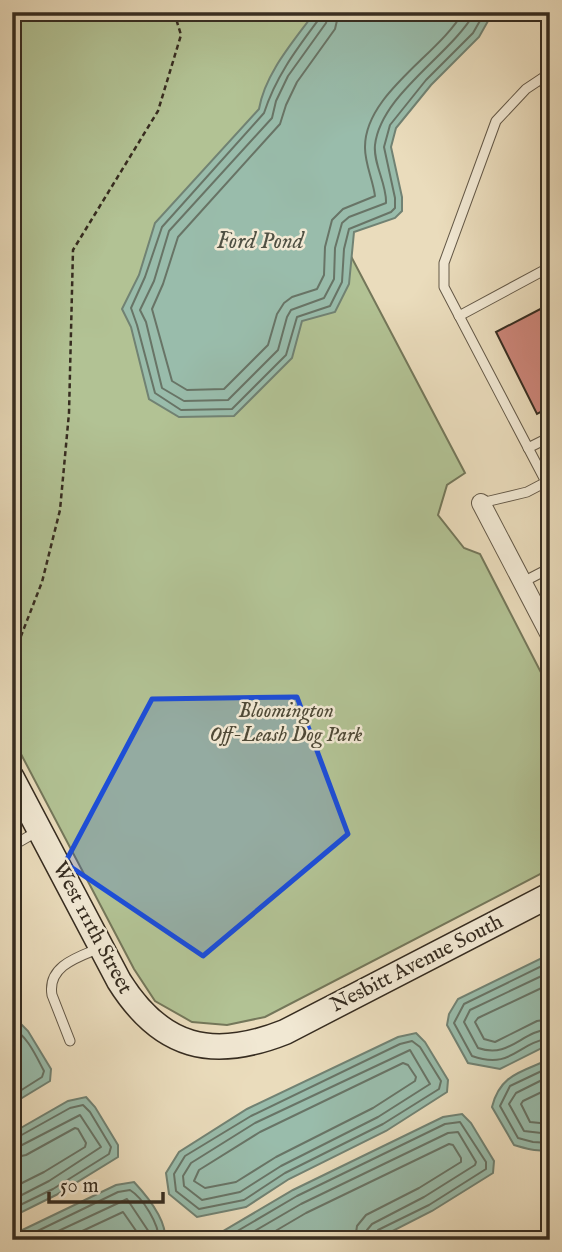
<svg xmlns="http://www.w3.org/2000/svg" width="562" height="1252" font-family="'IM FELL English',serif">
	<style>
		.green { fill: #b2c294; stroke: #74775a; stroke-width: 2 }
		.water { fill: #99bcab; stroke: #718273; stroke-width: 2 }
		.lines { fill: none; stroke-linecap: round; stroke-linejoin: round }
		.shore { stroke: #687466; stroke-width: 2 }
		.building { fill: #cc8579; stroke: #362c20; stroke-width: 2 }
		.lane-casing { stroke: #635847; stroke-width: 11 }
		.street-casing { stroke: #635847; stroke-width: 20 }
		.secondary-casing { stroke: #362c20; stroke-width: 27 }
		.path { stroke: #362c20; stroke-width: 2.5; stroke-dasharray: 5 3.5; stroke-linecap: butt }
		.lane { stroke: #f1e8d3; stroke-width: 9 }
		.street { stroke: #f1e8d3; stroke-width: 18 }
		.secondary { stroke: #f1e8d3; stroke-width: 24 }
		.marked { fill: #1d4ed8; fill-opacity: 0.2; stroke: #1d4ed8; stroke-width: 5; stroke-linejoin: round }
		.labels { text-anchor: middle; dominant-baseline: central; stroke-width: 5; stroke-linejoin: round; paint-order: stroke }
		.park-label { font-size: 21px; font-style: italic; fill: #4f4a37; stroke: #f1e8d3 }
		.street-label { font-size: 21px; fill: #362c20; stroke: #f1e8d3 }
		.water-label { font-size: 23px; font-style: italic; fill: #4f5043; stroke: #f1e8d3 }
	</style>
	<rect width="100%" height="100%" fill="#eadcbc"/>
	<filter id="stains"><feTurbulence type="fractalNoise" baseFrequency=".00286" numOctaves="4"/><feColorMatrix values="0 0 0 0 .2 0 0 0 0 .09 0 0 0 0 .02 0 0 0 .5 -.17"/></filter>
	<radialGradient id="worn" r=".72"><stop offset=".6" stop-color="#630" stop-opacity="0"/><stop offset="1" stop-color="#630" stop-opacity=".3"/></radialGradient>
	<!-- green -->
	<path class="green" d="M12 12H437L273 108 465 473 447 485 438 515 464 548 480 554 550 690V869L265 1017 227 1025 192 1022 155 1001 134 969 12 737Z"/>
	<!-- water -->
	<g class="water">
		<path d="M315 12 492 14 479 37 431 85 396 128 391 147 402 197V211L395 218 354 232 349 284 335 312 302 321 292 358 234 416 179 417 149 399 131 327 122 309 139 275 155 223 259 109C265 73 294 41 315 12Z"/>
		<path d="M550 954V1044L500 1069 468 1063 447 1025 449 1014 458 999Z"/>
		<path d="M18 1021 28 1031 51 1069 50 1081 12 1104V1023Z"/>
		<path d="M416 1033 425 1042 448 1080 447 1092 386 1131 289 1179 246 1207 197 1217 169 1194 166 1173 179 1152 247 1109 398 1037Z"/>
		<path d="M550 1059V1149C539 1153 525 1148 514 1145L492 1107C500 1074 522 1072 550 1059Z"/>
		<path d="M86 1097 95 1107 118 1145V1157L56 1195 12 1217V1133L68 1101Z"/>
		<path d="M462 1114 471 1123 494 1161 493 1173 432 1211 375 1240H208L293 1190 443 1117Z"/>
		<path d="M134 1182C147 1196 167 1220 165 1240H12V1235L116 1185Z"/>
	</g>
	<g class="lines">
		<!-- shore -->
		<g class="shore">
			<path d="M320 12 319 19C296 50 276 76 264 113L162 227 145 277 131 308 137 325 155 393 181 410 232 409 286 355 297 317 330 306 342 282 344 249 349 229 391 212 395 208V198L384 147 390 125 426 80 473 33 485 12"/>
			<path d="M329 12 326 23 288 76 276 101 272 118 169 231 154 281 140 310 146 322 162 388 184 401 228 400 278 350 287 317 291 310 324 298 334 279 335 248 342 223 349 217 386 203C387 184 373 164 375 145 381 94 451 55 475 12"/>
			<path d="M339 12 335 29 297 82 286 105 280 124 178 237 163 284 152 309 172 381 187 390 224 389 268 345 277 314 284 303 292 297 317 289 324 275 325 247 332 220 343 209 375 196C373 180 365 164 365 148 364 94 440 54 463 12"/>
			<path d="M550 962 464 1004 454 1023 472 1056C512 1070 517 1043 550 1038"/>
			<path d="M550 972 470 1010 464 1022 478 1048C510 1059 521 1031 550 1029"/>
			<path d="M550 984 478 1018 475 1022 484 1039 495 1042 537 1021 550 1019"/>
			<path d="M12 1029C26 1033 37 1058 44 1071L42 1077 12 1096"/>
			<path d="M412 1041 420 1047 441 1081 439 1089 383 1124 285 1173 244 1200 199 1209 176 1191 174 1174 185 1156 251 1116 400 1044Z"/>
			<path d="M410 1050 430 1084 378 1117 281 1166 240 1192 202 1200 184 1186 183 1176 191 1163 255 1123Z"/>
			<path d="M403 1063 408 1065 416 1077 415 1081 373 1108 276 1157 236 1182 205 1188 194 1181 199 1170 260 1132Z"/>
			<path d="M550 1067 510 1086 500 1106 518 1138 533 1142 550 1143"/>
			<path d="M550 1076 516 1093 509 1104 524 1131 550 1134"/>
			<path d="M550 1088 523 1101 521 1104 530 1122 550 1124"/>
			<path d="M12 1138 18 1137 70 1108 83 1105 90 1112 111 1147 109 1154 53 1189 12 1209"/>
			<path d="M12 1147 22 1145 80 1115 101 1147 49 1181 12 1200"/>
			<path d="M12 1158 26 1155 75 1128 78 1129 86 1143 85 1147 44 1172 12 1188"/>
			<path d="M19 1240 118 1192 130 1190C143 1198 159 1224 159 1240"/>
			<path d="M39 1240 127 1199 149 1232 150 1240"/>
			<path d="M63 1240 123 1212 139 1235V1240"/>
			<path d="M222 1240 297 1196 445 1124 460 1122 486 1162V1169L429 1205 378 1230 374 1240"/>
			<path d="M239 1240 301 1204 448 1133 458 1132 476 1162 475 1165 424 1197 372 1224 367 1230 365 1240"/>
			<path d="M260 1240 306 1213 449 1144 453 1145 461 1158V1162L419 1188 366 1215 357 1226 355 1240"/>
		</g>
	</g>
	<!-- building -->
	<path class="building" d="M550 304V407L537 414 496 332Z"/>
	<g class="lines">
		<!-- lane casing -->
		<g class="lane-casing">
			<g id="lane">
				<path d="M542 79 550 95"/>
				<path d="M459 316 550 267"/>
				<path d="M528 448 550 437"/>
				<path d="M546 482 444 287V263L496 121 526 89 550 73"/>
				<path d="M481 503 527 492 548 481"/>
				<path d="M523 582 550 568"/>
				<path d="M12 846 38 831"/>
				<path d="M70 1041 52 995C47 966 78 957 100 948"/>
			</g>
		</g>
		<!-- street casing -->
		<g class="street-casing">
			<path id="street" d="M481 503 550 635"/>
		</g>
		<!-- secondary casing -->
		<g class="secondary-casing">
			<path id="secondary" d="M12 778 119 981C161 1048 212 1061 285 1032L550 895"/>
		</g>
		<!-- path -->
		<g class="path">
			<path d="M12 26 28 12"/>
			<path d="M12 638 21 636 42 582 60 510 69 413 73 250 158 111 181 35 174 12"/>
		</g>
		<!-- lane -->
		<use href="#lane" class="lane"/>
		<!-- street -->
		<use href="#street" class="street"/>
		<!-- secondary -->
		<use href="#secondary" class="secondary"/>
	</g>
	<!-- marked area -->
	<path class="marked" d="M297 697 348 834 203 956 65 863 152 699Z"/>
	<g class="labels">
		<!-- park labels -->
		<g class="park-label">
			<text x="286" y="711">Bloomington<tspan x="286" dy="24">Off-Leash Dog Park</tspan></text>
		</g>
		<!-- street labels -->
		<g class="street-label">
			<text transform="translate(92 928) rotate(62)">West 111th Street</text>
			<text transform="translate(417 964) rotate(-27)">Nesbitt Avenue South</text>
		</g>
		<!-- water labels -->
		<g class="water-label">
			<text x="260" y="241">Ford Pond</text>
		</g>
	</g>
	<!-- margin -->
	<rect width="562" height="1252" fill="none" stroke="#eadcbc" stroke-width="42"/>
	<rect x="14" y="14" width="534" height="1224" fill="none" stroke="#362c20" stroke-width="3.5"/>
	<rect x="21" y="21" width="520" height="1210" fill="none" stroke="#362c20" stroke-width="2"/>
	<!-- scale -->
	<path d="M49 1192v10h114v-10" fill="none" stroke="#362c20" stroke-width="3.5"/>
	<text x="60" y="1192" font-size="21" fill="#362c20" stroke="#f1e8d3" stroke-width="5" paint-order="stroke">50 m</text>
	<rect width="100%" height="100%" filter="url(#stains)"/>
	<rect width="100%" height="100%" fill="url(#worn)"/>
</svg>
